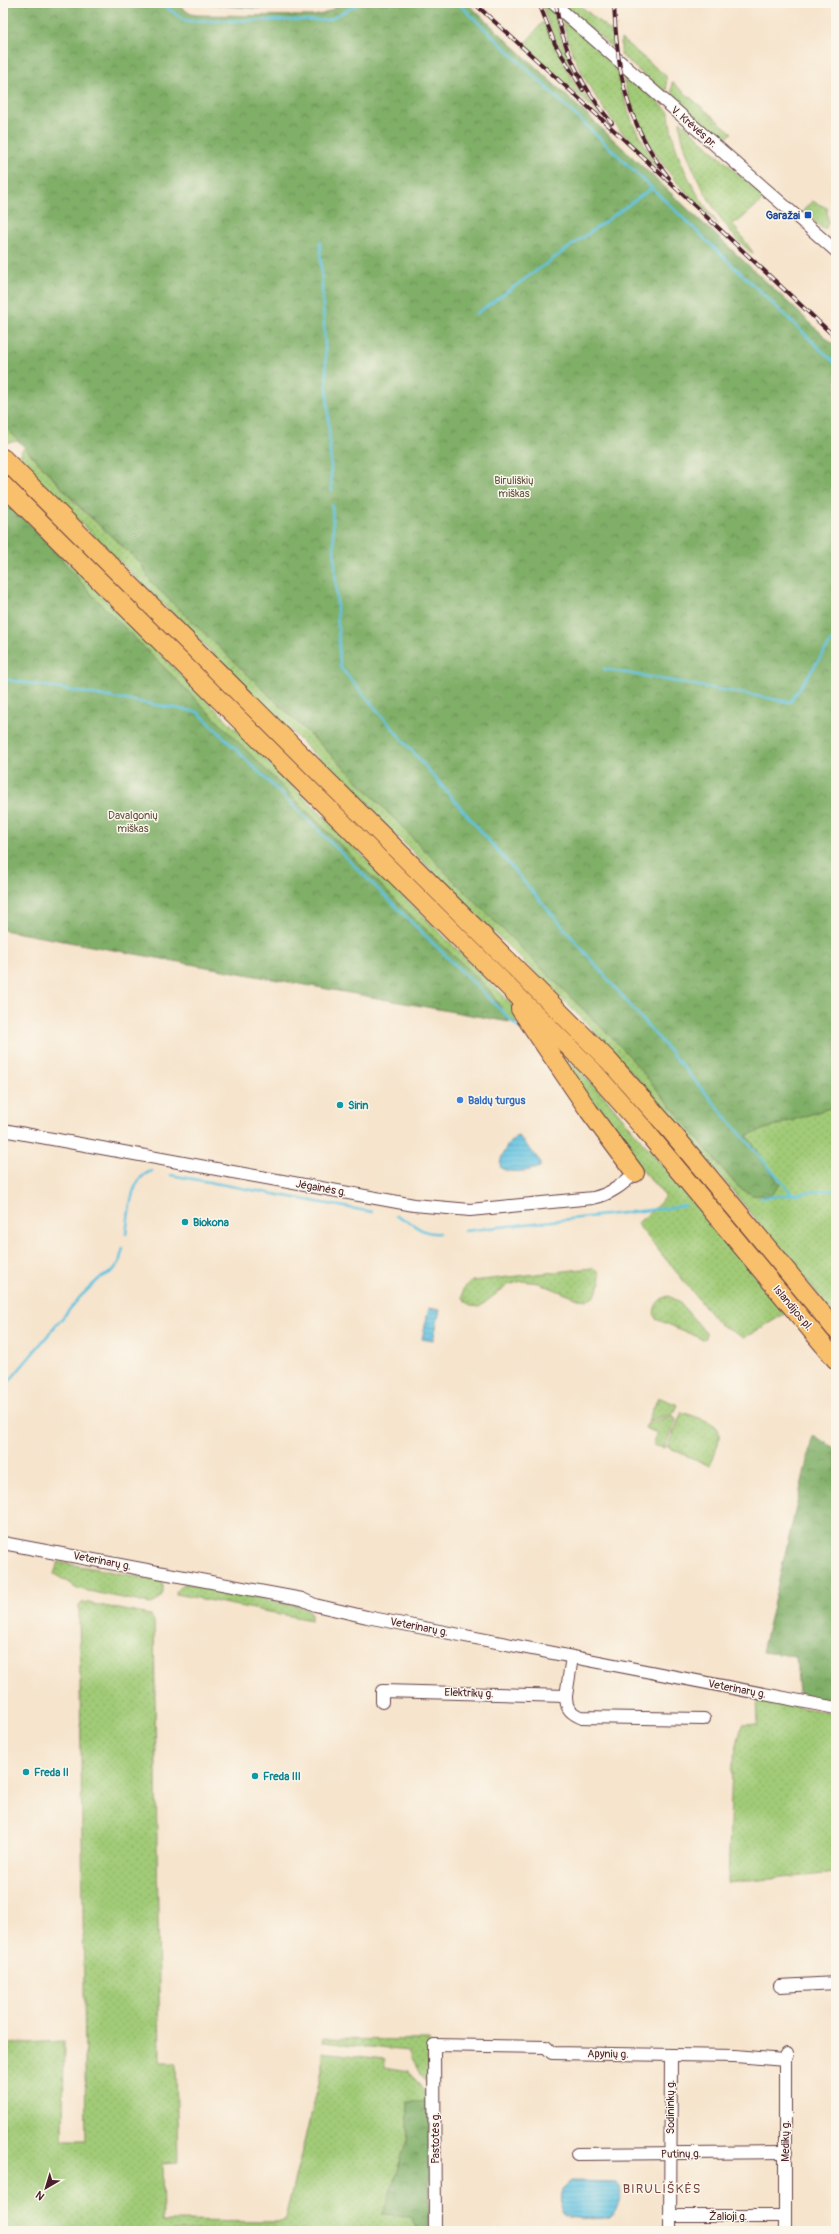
<svg xmlns="http://www.w3.org/2000/svg" width="839" height="2234" font-family="Pangolin,sans-serif">
	<style>
		.grass { fill: url(#grass-dots); stroke: #767551 }
		.forest { fill: url(#forest-crowns); stroke: #65674a }
		.water { fill: url(#water-rules); stroke: #567186 }
		.lines { fill: none; stroke-linecap: round; stroke-linejoin: round }
		.stream { stroke: #62c3e1; stroke-width: 2.5 }
		.minor-casing { stroke: #643d43; stroke-width: 14 }
		.highway-casing { stroke: #643d43; stroke-width: 20 }
		.minor { stroke: #fff; stroke-width: 12 }
		.highway { stroke: #f8bf6c; stroke-width: 18 }
		.rail-casing { stroke: #4a1f2b; stroke-width: 4 }
		.rail { stroke: #fbf7ec; stroke-width: 2.5; stroke-dasharray: 8; stroke-linecap: butt }
		.transit-dot { fill: #1a4fb4; stroke: #fbf7ec; stroke-width: 1.5 }
		.shop-dot { fill: #3f7fe0; stroke: #fbf7ec; stroke-width: 1.5 }
		.culture-dot { fill: #0f9aa8; stroke: #fbf7ec; stroke-width: 1.5 }
		.labels { text-anchor: middle; dominant-baseline: central; stroke-width: 3; stroke-linejoin: round; paint-order: stroke }
		.street-label { font-size: 11px; fill: #4a1f2b; stroke: #fbf7ec }
		.transit-label { font-size: 11px; font-weight: bold; fill: #164399; stroke: #fbf7ec; text-anchor: end }
		.park-label { font-size: 11px; fill: #645342; stroke: #fbf7ec }
		.shop-label { font-size: 11px; font-weight: bold; fill: #366cbe; stroke: #fbf7ec; text-anchor: start }
		.culture-label { font-size: 11px; font-weight: bold; fill: #0d838f; stroke: #fbf7ec; text-anchor: start }
		.quarter-label { font-size: 13px; letter-spacing: 1px; fill: #7a4944; stroke: #fbf7ec }
	</style>
	<defs>
		<pattern id="grass-dots" width="8" height="8" patternUnits="userSpaceOnUse"><rect width="8" height="8" fill="#a1cb77"/><path d="M2 2h.1M6 6h.1" fill="none" stroke="#8cae67" stroke-width="1.8" stroke-linecap="round"/></pattern>
		<pattern id="forest-crowns" width="20" height="18" patternUnits="userSpaceOnUse"><rect width="20" height="18" fill="#80af68"/><path d="M2 6a3 3 0 1 1 6 0M12 15a3 3 0 1 1 6 0" fill="none" stroke="#6b8e56"/></pattern>
		<pattern id="water-rules" width="6" height="5" patternUnits="userSpaceOnUse"><rect width="6" height="5" fill="#62c3e1"/><path d="M0 2.5h6" fill="none" stroke="#57a7c1"/></pattern>
	</defs>
	<rect width="100%" height="100%" fill="#fbf7ec"/>
	<filter id="ink" filterUnits="userSpaceOnUse"><feTurbulence type="fractalNoise" baseFrequency=".025" numOctaves="2"/><feDisplacementMap in="SourceGraphic" scale="8" xChannelSelector="R" yChannelSelector="G"/><feConvolveMatrix kernelMatrix="1 2 1 2 8 2 1 2 1" color-interpolation-filters="sRGB"/></filter>
	<filter id="wash" filterUnits="userSpaceOnUse"><feTurbulence type="fractalNoise" baseFrequency=".012" numOctaves="4" result="noise"/><feDisplacementMap in="SourceGraphic" scale="16" xChannelSelector="R" yChannelSelector="G"/><feGaussianBlur stdDeviation="0.9" result="paint"/><feColorMatrix in="noise" values="0 0 0 0 0 0 0 0 0 0 0 0 0 0 0 0 0 1.4 0 .05"/><feComposite in="paint" operator="in"/></filter>
	<g filter="url(#wash)">
		<rect width="100%" height="100%" fill="#f6e4cc"/>
		<!-- grass -->
		<g class="grass">
			<path d="M542 3H547L554 9 562 42 587 92C568 65 550 36 542 3Z"/>
			<path d="M561 3H577L613 33 614 49Z"/>
			<path d="M562 17 616 64 622 93 633 124 658 169C617 134 571 71 562 17Z"/>
			<path d="M543 22 574 82 604 118 523 46Z"/>
			<path d="M621 39 666 76 667 95 621 55Z"/>
			<path d="M621 69 669 112C672 154 694 193 719 225 666 175 638 141 621 69Z"/>
			<path d="M672 82 732 133 723 142H719L672 101Z"/>
			<path d="M680 121 765 198 739 221 732 223 754 254C724 236 680 156 680 121Z"/>
			<path d="M812 201 827 208 828 222 826 228 823 229 803 211Z"/>
			<path d="M3 424 19 441 3 443Z"/>
			<path d="M25 448 80 508 140 562 152 583 349 772 458 885 625 1051 737 1186 752 1195 769 1196 780 1185 746 1135 836 1106V1317C755 1218 675 1118 587 1024L25 468 20 459 21 451Z"/>
			<path d="M31 525 508 1000 524 1021 509 1022 489 989 403 908 95 598Z"/>
			<path d="M540 1030 605 1097 786 1313 744 1338 719 1324 637 1224 660 1203 665 1196 634 1161Z"/>
			<path d="M592 1268 598 1271 601 1282 595 1296 588 1300 578 1299 539 1283 522 1281 508 1285 479 1307 471 1306 462 1298 463 1289 472 1281Z"/>
			<path d="M669 1296 678 1301 706 1333V1338L702 1339 656 1319C651 1309 658 1298 669 1296Z"/>
			<path d="M658 1397 678 1405 674 1413 648 1421Z"/>
			<path d="M682 1412C722 1426 727 1424 710 1466L667 1447Z"/>
			<path d="M673 1415 676 1420 664 1448 653 1445 657 1433 645 1428 647 1424Z"/>
			<path d="M58 1562 162 1581C165 1592 162 1600 151 1604L79 1589 54 1574Z"/>
			<path d="M184 1583 304 1607 311 1612V1620L176 1594 177 1590Z"/>
			<path d="M83 1602 150 1615 154 1621 160 2063H176L178 2163 162 2164 163 2221 284 2222 322 2071V2052L385 2059V2067L409 2071 431 2101 408 2102V2137L383 2214 410 2216 417 2231H3V2044L64 2041 63 2140H86L79 1606Z"/>
			<path d="M757 1699 836 1714V1873L728 1883 732 1764 742 1725 758 1724Z"/>
			<path d="M323 2039 430 2040V2086L422 2078 408 2051 322 2042Z"/>
		</g>
		<!-- forest -->
		<g class="forest">
			<path d="M3 3H174L191 14 197 15 313 16 323 14 344 3H467L836 347V1106L747 1135 780 1185 770 1196 752 1195 737 1186 625 1051 458 885 349 772 152 583 140 562 80 507 3 424V322L7 318 3 302Z"/>
			<path d="M3 498 31 525 95 598 403 908 489 989 509 1022 3 930Z"/>
			<path d="M813 1435 836 1449V1702L799 1695 796 1656 762 1652Z"/>
			<path d="M431 2101 429 2231H417L410 2216 383 2214 408 2137V2102Z"/>
		</g>
		<!-- water -->
		<g class="water">
			<path d="M195 3H272L265 8H253Z"/>
			<path d="M518 1136 540 1161V1167C531 1171 509 1174 501 1168 497 1160 510 1138 518 1136Z"/>
			<path d="M429 1308 440 1310 433 1341 422 1339Z"/>
			<path d="M571 2181 617 2182C625 2192 619 2207 611 2216 607 2220 571 2219 564 2216L561 2212 562 2189Z"/>
		</g>
		<g class="lines">
			<!-- stream -->
			<g class="stream">
				<path d="M160 3 186 21 329 20 360 3"/>
				<path d="M458 3 836 364"/>
				<path d="M320 242 332 491"/>
				<path d="M476 314 652 188"/>
				<path d="M332 505 340 667 792 1194"/>
				<path d="M604 669 790 702 836 635"/>
				<path d="M3 679 198 712 520 1029"/>
				<path d="M171 1175 372 1212"/>
				<path d="M761 1198 836 1189"/>
				<path d="M396 1216C413 1221 420 1235 439 1233"/>
				<path d="M464 1231 685 1206"/>
				<path d="M126 1234C129 1216 129 1177 152 1171"/>
				<path d="M6 1385 80 1297 100 1278 112 1272 119 1263 123 1248"/>
			</g>
		</g>
	</g>
	<g filter="url(#ink)">
		<g class="lines">
			<!-- minor casing -->
			<g class="minor-casing">
				<g id="minor">
					<path d="M553 3 836 251"/>
					<path d="M3 1130 414 1205 470 1210 593 1198C611 1194 622 1185 635 1173"/>
					<path d="M3 1543 302 1599 315 1605 367 1617 836 1708"/>
					<path d="M566 1696C566 1707 569 1712 580 1717L704 1719"/>
					<path d="M382 1702V1691L566 1696 572 1657"/>
					<path d="M780 1986 836 1983"/>
					<path d="M577 2154 786 2152"/>
					<path d="M670 2216H785"/>
					<path d="M435 2231 434 2045 546 2047 552 2053 735 2056 785 2060"/>
					<path d="M670 2231 671 2056"/>
					<path d="M785 2231V2060L787 2054"/>
				</g>
			</g>
			<!-- highway casing -->
			<g class="highway-casing">
				<g id="highway">
					<path d="M3 458 608 1060 670 1130 836 1330"/>
					<path d="M3 485 593 1071 644 1129 836 1360"/>
					<path d="M520 1009 589 1111 635 1173"/>
				</g>
			</g>
			<!-- minor -->
			<use href="#minor" class="minor"/>
			<!-- highway -->
			<use href="#highway" class="highway"/>
			<!-- rail casing -->
			<g class="rail-casing">
				<g id="rail">
					<path d="M474 3 618 134 836 338"/>
					<path d="M539 3 555 44 583 90"/>
					<path d="M556 3C560 46 584 91 612 123"/>
					<path d="M614 3C617 72 625 121 669 178"/>
				</g>
			</g>
			<!-- rail -->
			<use href="#rail" class="rail"/>
		</g>
	</g>
	<!-- markers -->
	<rect class="transit-dot" x="804" y="211" width="8" height="8" rx="2"/>
	<circle class="shop-dot" cx="460" cy="1100" r="4"/>
	<g class="culture-dot">
		<circle cx="340" cy="1105" r="4"/>
		<circle cx="185" cy="1222" r="4"/>
		<circle cx="26" cy="1772" r="4"/>
		<circle cx="255" cy="1776" r="4"/>
	</g>
	<g class="labels">
		<!-- street labels -->
		<g class="street-label">
			<text transform="translate(694 127) rotate(41)">V. Krėvės pr.</text>
			<text transform="translate(321 1188) rotate(10)">Jėgainės g.</text>
			<text transform="translate(793 1308) rotate(50)">Islandijos pl.</text>
			<text transform="translate(102 1561) rotate(11)">Veterinarų g.</text>
			<text transform="translate(419 1627) rotate(11)">Veterinarų g.</text>
			<text transform="translate(737 1689) rotate(11)">Veterinarų g.</text>
			<text transform="translate(469 1693) rotate(2)">Elektrikų g.</text>
			<text transform="translate(608 2054) rotate(1)">Apynių g.</text>
			<text transform="translate(670 2107) rotate(-90)">Sodininkų g.</text>
			<text transform="translate(435 2138) rotate(-90)">Pastotės g.</text>
			<text transform="translate(785 2141) rotate(-90)">Medikų g.</text>
			<text transform="translate(681 2154) rotate(-1)">Putinų g.</text>
			<text x="728" y="2216">Žalioji g.</text>
		</g>
		<!-- transit labels -->
		<g class="transit-label">
			<text x="800" y="215">Garažai</text>
		</g>
		<!-- park labels -->
		<g class="park-label">
			<text x="514" y="480">Biruliškių<tspan x="514" dy="13">miškas</tspan></text>
			<text x="133" y="815">Davalgonių<tspan x="133" dy="13">miškas</tspan></text>
		</g>
		<!-- shop labels -->
		<g class="shop-label">
			<text x="468" y="1100">Baldų turgus</text>
		</g>
		<!-- culture labels -->
		<g class="culture-label">
			<text x="348" y="1105">Sirin</text>
			<text x="193" y="1222">Biokona</text>
			<text x="34" y="1772">Freda II</text>
			<text x="263" y="1776">Freda III</text>
		</g>
		<!-- quarter labels -->
		<g class="quarter-label">
			<text x="662" y="2189">BIRULIŠKĖS</text>
		</g>
	</g>
	<!-- margin -->
	<rect width="839" height="2234" fill="none" stroke="#fbf7ec" stroke-width="16"/>
	<!-- north arrow -->
	<g transform="translate(46 2188) rotate(218)" stroke="#fbf7ec" stroke-width="3" paint-order="stroke">
	<path d="M0-3L7 15L0 10L-7 15Z" fill="#4a1f2b"/>
	<text y="-6" font-size="11" font-weight="bold" text-anchor="middle" fill="#4a1f2b">N</text>
	</g>
</svg>
